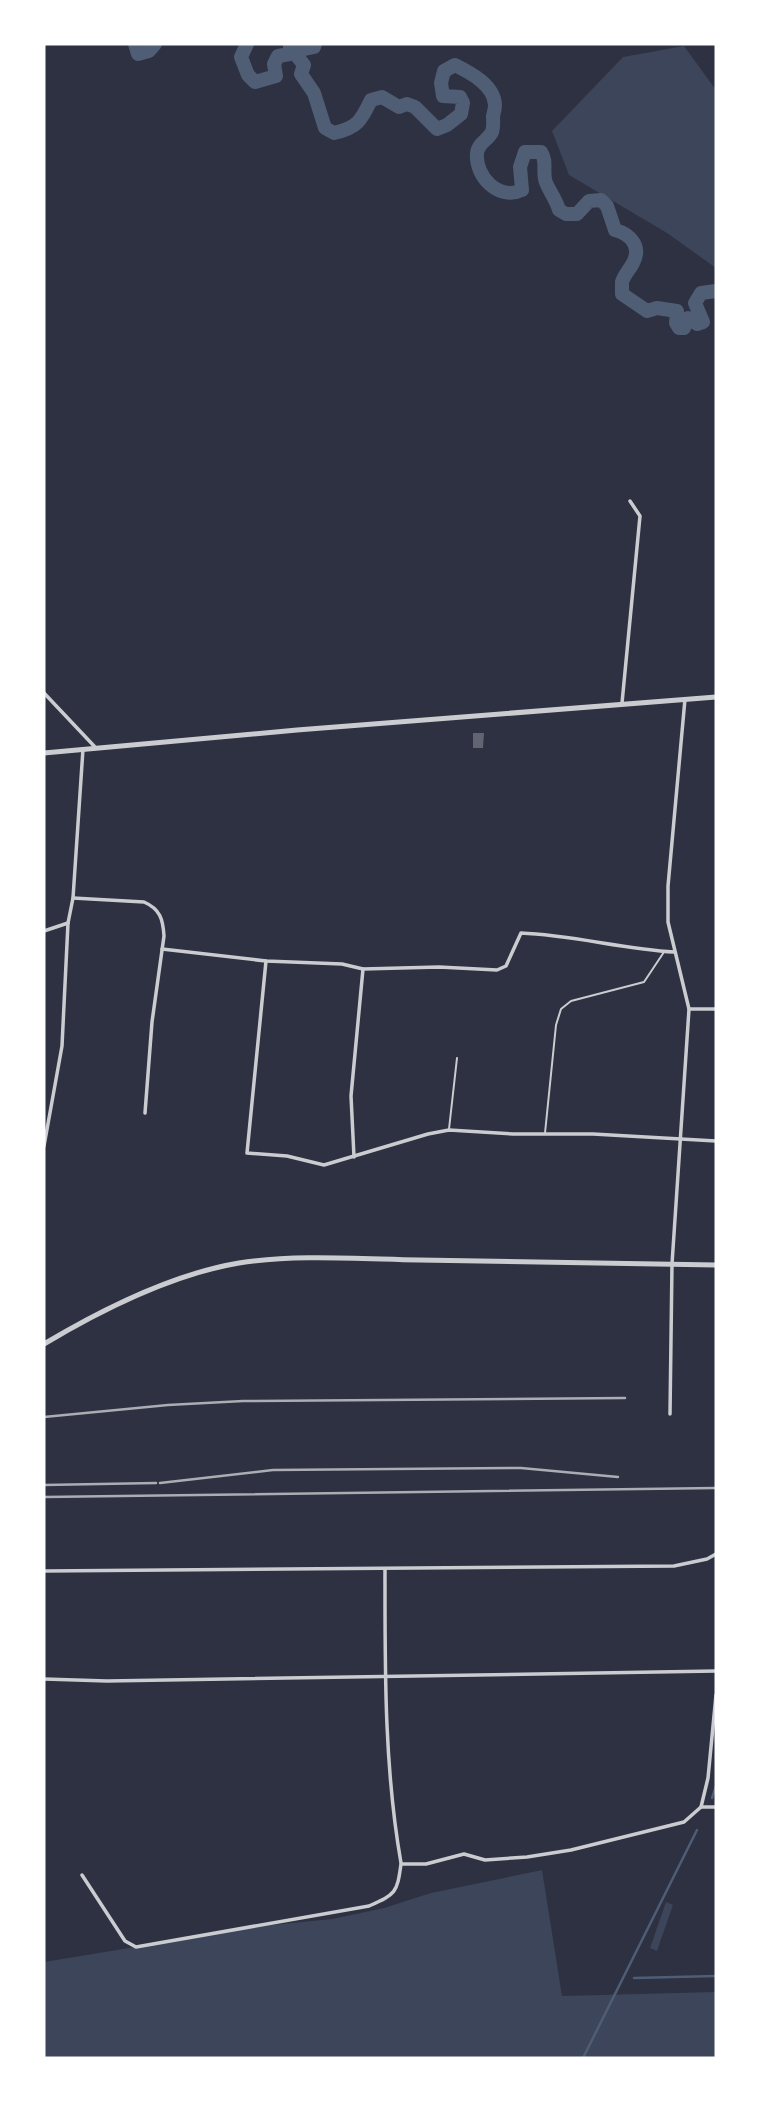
<svg xmlns="http://www.w3.org/2000/svg" width="760" height="2102" font-family="Literata,serif">
	<style>
		.green { fill: #3c4559 }
		.lines { fill: none; stroke-linecap: round; stroke-linejoin: round }
		.stream { stroke: #4f5d75; stroke-width: 2.5 }
		.river { stroke: #4f5d75; stroke-width: 14 }
		.building { fill: #626471 }
		.service { stroke: #caccd0; stroke-width: 2 }
		.minor { stroke: #caccd0; stroke-width: 3.5 }
		.tertiary { stroke: #caccd0; stroke-width: 5 }
		.rail { stroke: #abadb3; stroke-width: 2.5 }
	</style>
	<rect width="100%" height="100%" fill="#2d3142"/>
	<!-- green -->
	<g class="green">
		<path d="M684 46 716 90V268L667 233 569 175 552 131 623 57Z"/>
		<path d="M542 1870 562 1996 716 1992V2058H44V1962L262 1926 332 1919 384 1908 431 1893Z"/>
		<path d="M666 1902 673 1905 657 1951 650 1948Z"/>
	</g>
	<g class="lines">
		<!-- stream -->
		<g class="stream">
			<path d="M712 1798 716 1786"/>
			<path d="M634 1978 716 1976"/>
			<path d="M583 2058 697 1830"/>
		</g>
		<!-- river -->
		<g class="river">
			<path d="M135 44 138 54 149 51 155 44"/>
			<path d="M247 44 241 57 248 75 255 82 276 76 274 64 278 56 290 54V44"/>
			<path d="M315 44 314 47 300 50 297 56 304 65 301 74 314 93 325 128 334 133C357 128 361 121 371 100L382 97 399 107 407 104 415 107 437 129 447 125 461 114 463 103 460 97 443 96 441 83 444 71 455 65C471 73 494 85 495 105 495 109 494 112 493 116 493 122 494 126 492 132 488 140 478 143 477 153 475 177 499 201 522 190L520 167 525 152H541C547 161 543 169 545 179 546 187 556 198 559 210L566 214H577L589 201 601 200 607 206 615 230C630 234 642 246 633 263 630 269 624 275 622 282 622 284 622 292 622 294L647 311 657 308 677 311 676 323 679 328H684L688 318 697 324 703 322 695 303 701 293 716 291"/>
		</g>
	</g>
	<!-- building -->
	<path class="building" d="M473 733H484L483 748H473Z"/>
	<g class="lines">
		<!-- service -->
		<g class="service">
			<path d="M449 1129 457 1058"/>
			<path d="M545 1133 556 1025 561 1009 571 1001 644 982 664 952"/>
		</g>
		<!-- minor -->
		<g class="minor">
			<path d="M44 693 95 747"/>
			<path d="M622 703 640 516 630 501"/>
			<path d="M73 898 144 902C160 909 163 919 164 936L152 1022 145 1113"/>
			<path d="M44 931 68 923"/>
			<path d="M162 949 266 961 342 964 363 969 439 967 497 970 506 966 521 933C572 935 623 949 674 952"/>
			<path d="M266 961 247 1153 287 1156 324 1165 428 1134 449 1130 513 1134H593L716 1141"/>
			<path d="M689 1009H716"/>
			<path d="M44 1146 62 1046 68 923 73 898 83 749"/>
			<path d="M354 1157 351 1096 363 969"/>
			<path d="M670 1414 672 1264 689 1009 668 922V886L685 699"/>
			<path d="M385 1569C385 1667 384 1766 401 1863"/>
			<path d="M44 1571 674 1566 707 1559 716 1554"/>
			<path d="M44 1679 107 1681 716 1671"/>
			<path d="M701 1807H716"/>
			<path d="M82 1875 125 1941 136 1947 369 1906C396 1894 397 1893 401 1864H426L464 1854 485 1860 527 1857 571 1850 684 1822 701 1807 708 1778 716 1695"/>
		</g>
		<!-- tertiary -->
		<g class="tertiary">
			<path d="M44 753 297 730 716 697"/>
			<path d="M44 1344C101 1310 173 1274 239 1263 295 1254 362 1259 419 1260 518 1261 617 1263 716 1265"/>
		</g>
		<!-- rail -->
		<g class="rail">
			<path d="M44 1417 168 1405 243 1401 625 1398"/>
			<path d="M160 1483 273 1470 521 1468 618 1477"/>
			<path d="M44 1485 156 1483"/>
			<path d="M44 1497 716 1488"/>
		</g>
	</g>
	<!-- border -->
	<rect width="760" height="2102" fill="none" stroke="#ffffff" stroke-width="91"/>
</svg>
